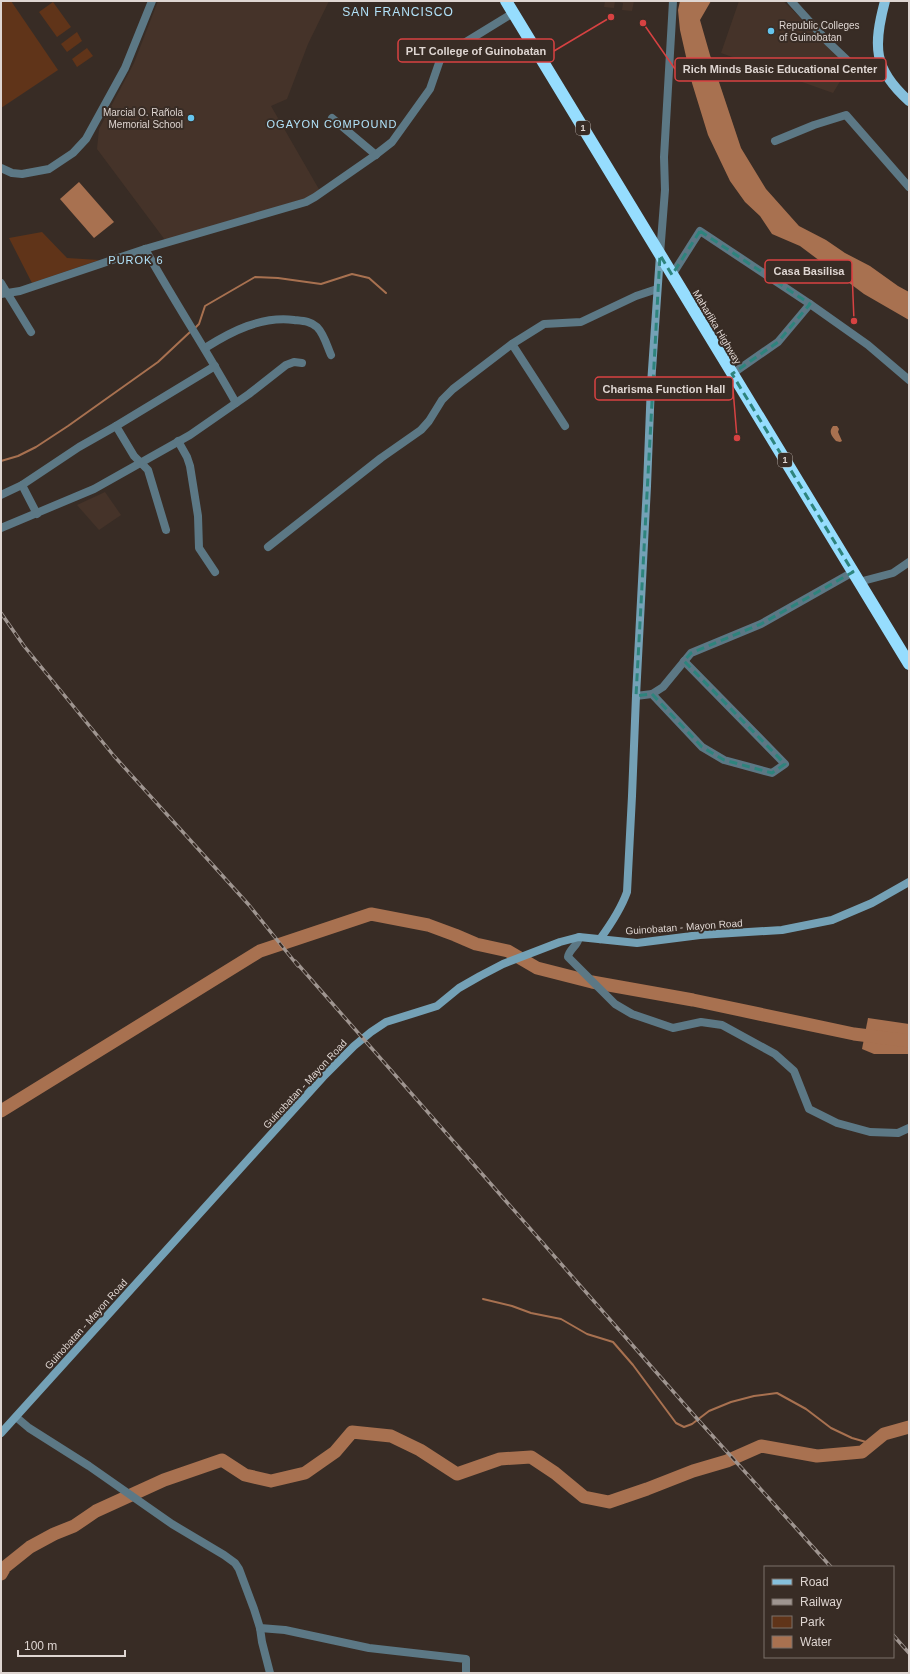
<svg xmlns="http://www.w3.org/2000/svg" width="910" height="1674" font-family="Arial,sans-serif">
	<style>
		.built { fill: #453329 }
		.green { fill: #603419 }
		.water { fill: #a87150 }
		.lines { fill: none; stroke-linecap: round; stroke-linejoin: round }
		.stream { stroke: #a87150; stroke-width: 2 }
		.river { stroke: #a87150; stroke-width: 13 }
		.street { stroke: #5c7885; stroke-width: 8 }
		.secondary { stroke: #74a1b6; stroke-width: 8 }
		.primary { stroke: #86c0dc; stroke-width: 10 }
		.highway { stroke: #96ddfe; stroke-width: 12 }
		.rail-casing { stroke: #9f9590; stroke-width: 3.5 }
		.rail { stroke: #382c25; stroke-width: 2; stroke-dasharray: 6; stroke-linecap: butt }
		.marked { fill: none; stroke: #2e847d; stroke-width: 3; stroke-dasharray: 8 5; stroke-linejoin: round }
		.poi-dot { fill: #65c5ee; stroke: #382c25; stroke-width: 1.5 }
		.labels { text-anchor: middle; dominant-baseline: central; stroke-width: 4; stroke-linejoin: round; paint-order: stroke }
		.shield { fill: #382c25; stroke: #ada39e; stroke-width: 1 }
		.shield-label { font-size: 9px; font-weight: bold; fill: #dfd6d2 }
		.poi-label { font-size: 10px; fill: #dfd6d2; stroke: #382c25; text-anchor: start }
		.street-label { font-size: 10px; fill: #dfd6d2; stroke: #382c25 }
		.neighbourhood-label { font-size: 11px; letter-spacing: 1px; fill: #b2e3fa; stroke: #382c25 }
		.quarter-label { font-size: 12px; letter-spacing: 1px; fill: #b2e3fa; stroke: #382c25 }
		.leader { fill: none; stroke: #d74242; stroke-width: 1.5 }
		.callout-dot { fill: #d74242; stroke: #382c25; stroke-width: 1.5 }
		.callout { fill: #382c25; stroke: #d74242; stroke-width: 1.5 }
		.callout-label { font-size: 11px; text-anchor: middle; font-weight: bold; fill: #dfd6d2 }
	</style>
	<rect width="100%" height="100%" fill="#382c25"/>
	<!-- built -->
	<g class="built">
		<path d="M158 1H329L308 44 287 99 271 106 320 191 307 198 165 240 97 149 99 129 134 63Z"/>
		<path d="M605 1H634L632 11 622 10 623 3 615 1 614 8 604 7Z"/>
		<path d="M739 1H783L850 65 833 93 721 53Z"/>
		<path d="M105 492 121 515 99 530 77 505Z"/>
	</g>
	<!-- green -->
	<g class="green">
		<path d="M1 1H11L58 70 1 108Z"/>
		<path d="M53 2 71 27 57 37 39 12Z"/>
		<path d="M77 32 82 41 67 52 61 44Z"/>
		<path d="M87 48 93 56 77 67 72 59Z"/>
		<path d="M42 232 67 258 99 260 32 283 9 238Z"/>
	</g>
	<!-- water -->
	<g class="water">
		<path d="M680 1H711L700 20 710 55 741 148 766 189 799 226 826 240 845 253 870 266 898 286 909 292V320L864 294 800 246 772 234 760 216 745 202 730 181 708 135 692 83 680 30 678 10Z"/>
		<path d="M79 182 114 222 94 238 60 199Z"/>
		<path d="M833 426H837L839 429 838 432 842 441 840 442 836 441C832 436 828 432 833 426Z"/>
		<path d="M868 1018 909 1024V1054H874L862 1049Z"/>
	</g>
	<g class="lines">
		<!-- stream -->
		<g class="stream">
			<path d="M195 328 199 324 205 306 255 277 278 278 321 284 352 274 369 278 386 293"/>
			<path d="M1 461 18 456 36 447 68 426 158 362 190 332"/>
			<path d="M483 1299 512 1306 531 1313 561 1319 587 1334 613 1342 633 1365 676 1423 684 1427 692 1424 709 1411 731 1402 754 1396 777 1393 806 1409 831 1428 852 1438 873 1444"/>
		</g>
		<!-- river -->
		<g class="river">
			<path d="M1 1111 260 951 371 914 428 925 455 935 476 944 508 951 537 968 592 982 693 1000 854 1034 909 1041"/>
			<path d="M1 1574 5 1567 30 1547 54 1534 74 1526 96 1511 164 1480 222 1460 245 1475 271 1481 305 1473 335 1452 352 1432 391 1436 420 1450 457 1474 500 1459 531 1457 555 1473 584 1497 609 1502 647 1489 693 1471 727 1461 761 1446 817 1456 862 1452 884 1434 909 1427"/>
		</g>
		<!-- street -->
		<g class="street">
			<path d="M791 1 828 42 848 61 874 75 884 73"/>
			<path d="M332 118 376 155"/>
			<path d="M775 141 814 125 846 115 909 187"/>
			<path d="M1 168 12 173 22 174 49 169 73 153 86 139 125 68 152 1"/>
			<path d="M145 249C174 301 207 351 236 403"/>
			<path d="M660 254 665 190 664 157 673 1"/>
			<path d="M672 275 700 231 810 304 868 345 909 380"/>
			<path d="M1 283 31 332"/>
			<path d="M1 294 20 291 145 249 306 202 315 197 374 156 392 142 430 89 440 60 456 48 513 13"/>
			<path d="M512 344 565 426"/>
			<path d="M205 348C232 331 261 316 294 320 303 321 310 321 317 327 324 334 327 346 331 355"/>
			<path d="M732 374 778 342 810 304"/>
			<path d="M116 426 134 456 148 470 166 530"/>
			<path d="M178 441 187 457 190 466 198 516 199 548 215 572"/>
			<path d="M22 485 37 514"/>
			<path d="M1 495 22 485 79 447 116 426 215 366"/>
			<path d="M1 528 94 489 190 435 249 394 286 365 294 362 302 363"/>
			<path d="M268 547 381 458 421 430 429 421 442 400 453 389 512 344 544 324 581 322 636 296 657 289"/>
			<path d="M859 582 893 573 909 562"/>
			<path d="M652 694 663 687 691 653 761 624 853 572"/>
			<path d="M636 696 652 694 702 747 724 760 772 773 785 764 684 661"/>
			<path d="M579 937C578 946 569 949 568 957L615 1004 632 1014 673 1028 701 1022 722 1025 775 1054 794 1071 809 1109 837 1123 870 1132 898 1133 909 1128"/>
			<path d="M16 1417 29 1428 89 1466 172 1524 224 1555 235 1563 239 1569 254 1609 260 1628 262 1642 270 1673"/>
			<path d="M260 1628 285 1630 369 1648 466 1659V1673"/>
		</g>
		<!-- secondary -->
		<g class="secondary">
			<path d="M600 939C611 924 621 909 627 892L632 796 636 696 647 486 651 384 660 255"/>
			<path d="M1 1433 323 1077 354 1046 371 1032 386 1022 437 1006 459 988 480 976 503 964 560 942 579 937 637 943 700 935 782 930 832 920 872 903 909 882"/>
		</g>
		<!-- primary -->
		<path class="primary" d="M885 1C873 46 873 69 909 101"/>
		<!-- highway -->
		<path class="highway" d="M506 1 909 664"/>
		<!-- rail casing -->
		<g class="rail-casing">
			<g id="rail">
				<path d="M1 613 24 646 114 756 249 905 298 966"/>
				<path d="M295 961 700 1422 831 1567"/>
				<path d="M893 1635 909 1653"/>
			</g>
		</g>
		<!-- rail -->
		<use href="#rail" class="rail"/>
	</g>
	<!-- marked area -->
	<path class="marked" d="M700 231 810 304 778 342 732 374 853 572 761 624 691 653 684 661 785 764 772 773 724 760 702 747 652 694 636 696 660 255 672 275Z"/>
	<!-- markers -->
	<g class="poi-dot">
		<circle cx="771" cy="31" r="4"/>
		<circle cx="191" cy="118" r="4"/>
	</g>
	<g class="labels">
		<!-- shield labels -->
		<g class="shield">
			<rect x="576" y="121" width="14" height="14" rx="3"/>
			<rect x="778" y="453" width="14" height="14" rx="3"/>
		</g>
		<g class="shield-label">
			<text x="583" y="128">1</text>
			<text x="785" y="460">1</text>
		</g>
		<!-- poi labels -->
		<g class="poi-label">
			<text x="779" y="25">Republic Colleges<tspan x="779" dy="12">of Guinobatan</tspan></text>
			<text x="183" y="112" text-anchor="end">Marcial O. Rañola<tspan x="183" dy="12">Memorial School</tspan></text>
		</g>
		<!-- street labels -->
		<g class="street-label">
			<text transform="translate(717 327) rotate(59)">Maharlika Highway</text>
			<text transform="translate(684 927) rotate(-4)">Guinobatan - Mayon Road</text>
			<text transform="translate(305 1084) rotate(-47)">Guinobatan - Mayon Road</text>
			<text transform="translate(86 1324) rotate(-48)">Guinobatan - Mayon Road</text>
		</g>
		<!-- neighbourhood labels -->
		<g class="neighbourhood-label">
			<text x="332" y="124">OGAYON COMPOUND</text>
			<text x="136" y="260">PUROK 6</text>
		</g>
		<!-- quarter labels -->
		<g class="quarter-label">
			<text x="398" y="12">SAN FRANCISCO</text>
		</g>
	</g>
	<!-- callouts -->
	<path class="leader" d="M611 17L554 51M643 23L675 69M854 321L852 271M737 438L733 389"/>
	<g class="callout-dot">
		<circle cx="611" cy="17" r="4"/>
		<circle cx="643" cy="23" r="4"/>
		<circle cx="854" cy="321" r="4"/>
		<circle cx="737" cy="438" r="4"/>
	</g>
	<g class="callout">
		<rect x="398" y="39" width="156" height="23" rx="4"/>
		<rect x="675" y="58" width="211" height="23" rx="4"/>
		<rect x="765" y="260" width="87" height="23" rx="4"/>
		<rect x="595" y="377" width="138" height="23" rx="4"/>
	</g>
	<g class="callout-label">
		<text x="476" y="55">PLT College of Guinobatan</text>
		<text x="780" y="73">Rich Minds Basic Educational Center</text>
		<text x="809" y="275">Casa Basilisa</text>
		<text x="664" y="393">Charisma Function Hall</text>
	</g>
	<!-- border -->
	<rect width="910" height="1674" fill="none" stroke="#dfd6d2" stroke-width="4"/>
	<!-- legend -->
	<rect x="764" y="1566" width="130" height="92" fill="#382c25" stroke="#7b706a"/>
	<rect x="772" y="1579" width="20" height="6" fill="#86c0dc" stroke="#7b706a"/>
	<text x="800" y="1586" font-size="12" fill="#dfd6d2">Road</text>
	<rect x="772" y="1599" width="20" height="6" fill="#9f9590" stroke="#7b706a"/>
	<text x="800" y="1606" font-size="12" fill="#dfd6d2">Railway</text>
	<rect x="772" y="1616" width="20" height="12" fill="#603419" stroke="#7b706a"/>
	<text x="800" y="1626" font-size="12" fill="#dfd6d2">Park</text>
	<rect x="772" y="1636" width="20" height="12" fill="#a87150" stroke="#7b706a"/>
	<text x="800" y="1646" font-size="12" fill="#dfd6d2">Water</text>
	<!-- scale -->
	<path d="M18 1650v6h107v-6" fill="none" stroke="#dfd6d2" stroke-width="2"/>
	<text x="24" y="1650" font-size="12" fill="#dfd6d2" stroke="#382c25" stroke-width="3" paint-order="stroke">100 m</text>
</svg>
